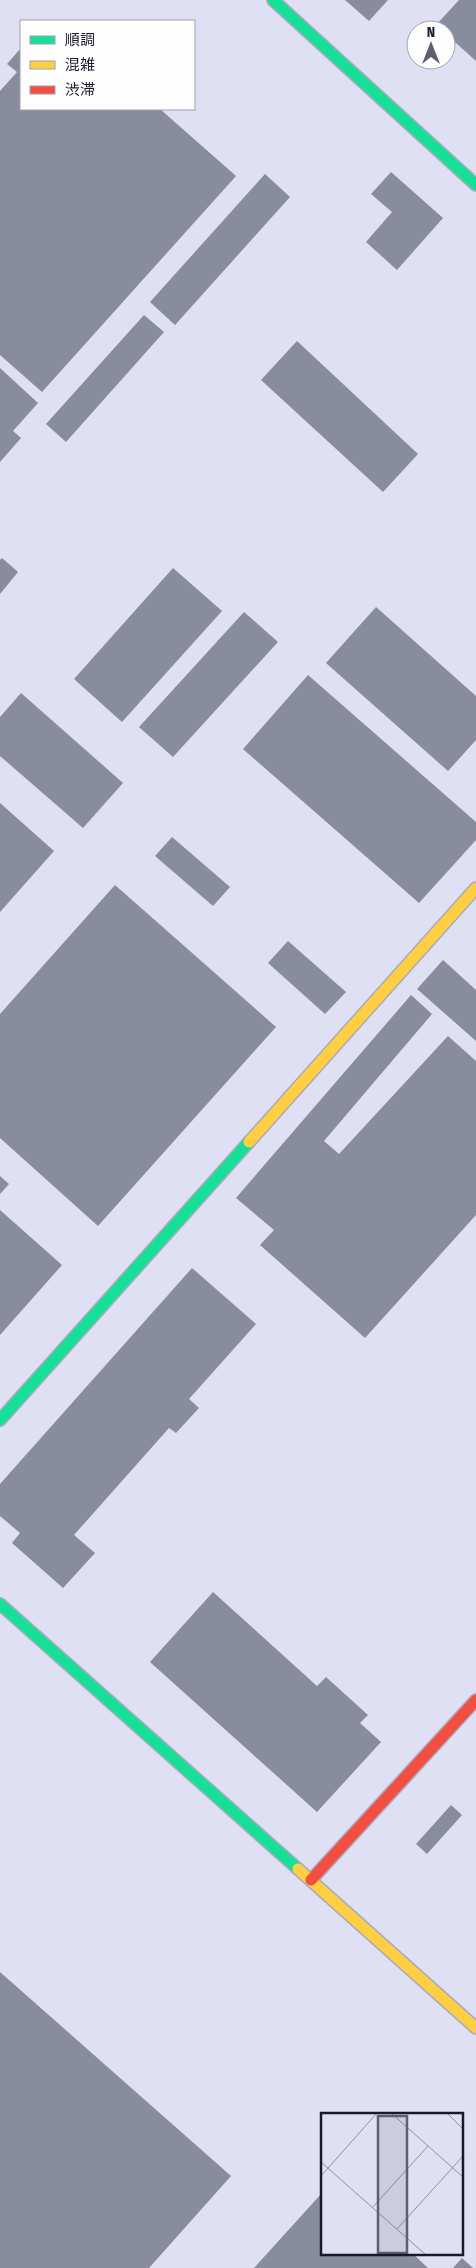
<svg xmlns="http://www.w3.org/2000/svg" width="476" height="2268" font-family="'Fira Sans Condensed','Noto Sans JP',sans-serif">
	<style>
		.building { fill: #888c9d }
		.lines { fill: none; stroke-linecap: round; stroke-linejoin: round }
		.fast-casing { stroke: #aaaabc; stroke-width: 14 }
		.slow-casing { stroke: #aaaabc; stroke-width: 14 }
		.jam-casing { stroke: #aaaabc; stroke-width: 14 }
		.fast { stroke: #16e098; stroke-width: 11 }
		.slow { stroke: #ffcf43; stroke-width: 11 }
		.jam { stroke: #f24e42; stroke-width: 11 }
		.inset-road { fill: none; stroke: #9091a4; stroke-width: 1 }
		.view { fill: #5f5f73; fill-opacity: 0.15; stroke: #5f5f73; stroke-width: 2.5 }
		.inset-edge { fill: none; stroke: #1a1a2e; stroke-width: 2.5 }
	</style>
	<rect width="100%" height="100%" fill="#dfe0f3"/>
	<!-- building -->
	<g class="building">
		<path d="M345 0H388L369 21Z"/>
		<path d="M459 0H476V61L446 34V30H442L436 25Z"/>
		<path d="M21 48V109H160L236 176 42 392 0 355V91L17 72 7 64Z"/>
		<path d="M391 172 443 218 397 270 366 242 392 212 371 194Z"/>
		<path d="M265 174 290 197 175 325 150 302Z"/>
		<path d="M144 315 164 332 66 442 46 424Z"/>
		<path d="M297 341 418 454 383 492 261 380Z"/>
		<path d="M0 368 38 403 13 431 21 438 0 462Z"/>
		<path d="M2 558 18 572 0 594V560Z"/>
		<path d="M173 568 222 611 122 722 74 679Z"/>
		<path d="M376 607 476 696V740L448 771 326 663Z"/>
		<path d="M244 612 278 642 173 757 139 727Z"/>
		<path d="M308 675 476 822V840L419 903 243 749Z"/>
		<path d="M21 693 123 783 83 828 0 756V717Z"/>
		<path d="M0 803 54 851 0 912Z"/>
		<path d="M172 837 230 887 213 906 155 856Z"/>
		<path d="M115 885 276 1027 98 1226 0 1138V1014Z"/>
		<path d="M288 941 346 992 325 1014 268 963Z"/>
		<path d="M443 960 476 990V1041L417 989Z"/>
		<path d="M411 995 432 1014 324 1141 339 1154 448 1036 476 1061V1215L365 1338 260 1245 274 1230 236 1198Z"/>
		<path d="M0 1176 9 1184 0 1194Z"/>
		<path d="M0 1210 62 1265 0 1335Z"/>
		<path d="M192 1268 256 1324 189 1399 199 1408 176 1433 169 1428 74 1535 95 1553 63 1588 12 1543 20 1533 0 1516V1484Z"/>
		<path d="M213 1592 317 1686 326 1677 368 1715 360 1723 381 1742 317 1812 150 1662Z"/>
		<path d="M451 1805 462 1815 427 1854 416 1844Z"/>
		<path d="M0 1972 231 2176 149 2268H0Z"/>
		<path d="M322 2193V2254H413L428 2268H254Z"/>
		<path d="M462 2258 473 2268H453Z"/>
	</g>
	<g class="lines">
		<!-- fast casing -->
		<g class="fast-casing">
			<g id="fast">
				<path d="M273 0 476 185"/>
				<path d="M0 1420 249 1142"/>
				<path d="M0 1604 298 1869"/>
			</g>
		</g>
		<!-- slow casing -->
		<g class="slow-casing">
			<g id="slow">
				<path d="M249 1142 476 888"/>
				<path d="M298 1869 476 2028"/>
			</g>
		</g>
		<!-- jam casing -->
		<g class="jam-casing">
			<path id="jam" d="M311 1880 476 1700"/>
		</g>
		<!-- fast -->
		<use href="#fast" class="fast"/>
		<!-- slow -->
		<use href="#slow" class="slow"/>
		<!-- jam -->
		<use href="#jam" class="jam"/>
	</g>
	<!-- overview -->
	<g transform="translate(321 2113)">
		<rect width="142" height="142" fill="#dfe0f3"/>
		<path class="inset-road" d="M70 0 143 65M126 0 143 17M0 49 105 142M0 63 56 0M51 95 107 33M76 116 143 42"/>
		<path class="view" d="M57 3H86V140H57Z"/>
		<rect width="142" height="142" class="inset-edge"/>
	</g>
	<!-- legend -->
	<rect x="20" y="20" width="175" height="90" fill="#fdfdfd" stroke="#a2a2aa"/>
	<rect x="30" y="36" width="25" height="8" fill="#16e098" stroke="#a2a2aa"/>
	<text x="65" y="45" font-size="15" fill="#1a1a2e">順調</text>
	<rect x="30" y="61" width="25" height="8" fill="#ffcf43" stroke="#a2a2aa"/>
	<text x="65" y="70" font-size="15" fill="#1a1a2e">混雑</text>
	<rect x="30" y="86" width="25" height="8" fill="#f24e42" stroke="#a2a2aa"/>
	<text x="65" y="95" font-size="15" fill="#1a1a2e">渋滞</text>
	<!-- north arrow -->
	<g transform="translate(431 45)"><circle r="24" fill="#fdfdfd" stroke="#a2a2aa"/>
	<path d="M0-4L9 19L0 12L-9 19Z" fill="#5f5f73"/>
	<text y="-8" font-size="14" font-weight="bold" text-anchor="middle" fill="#1a1a2e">N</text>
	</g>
</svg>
